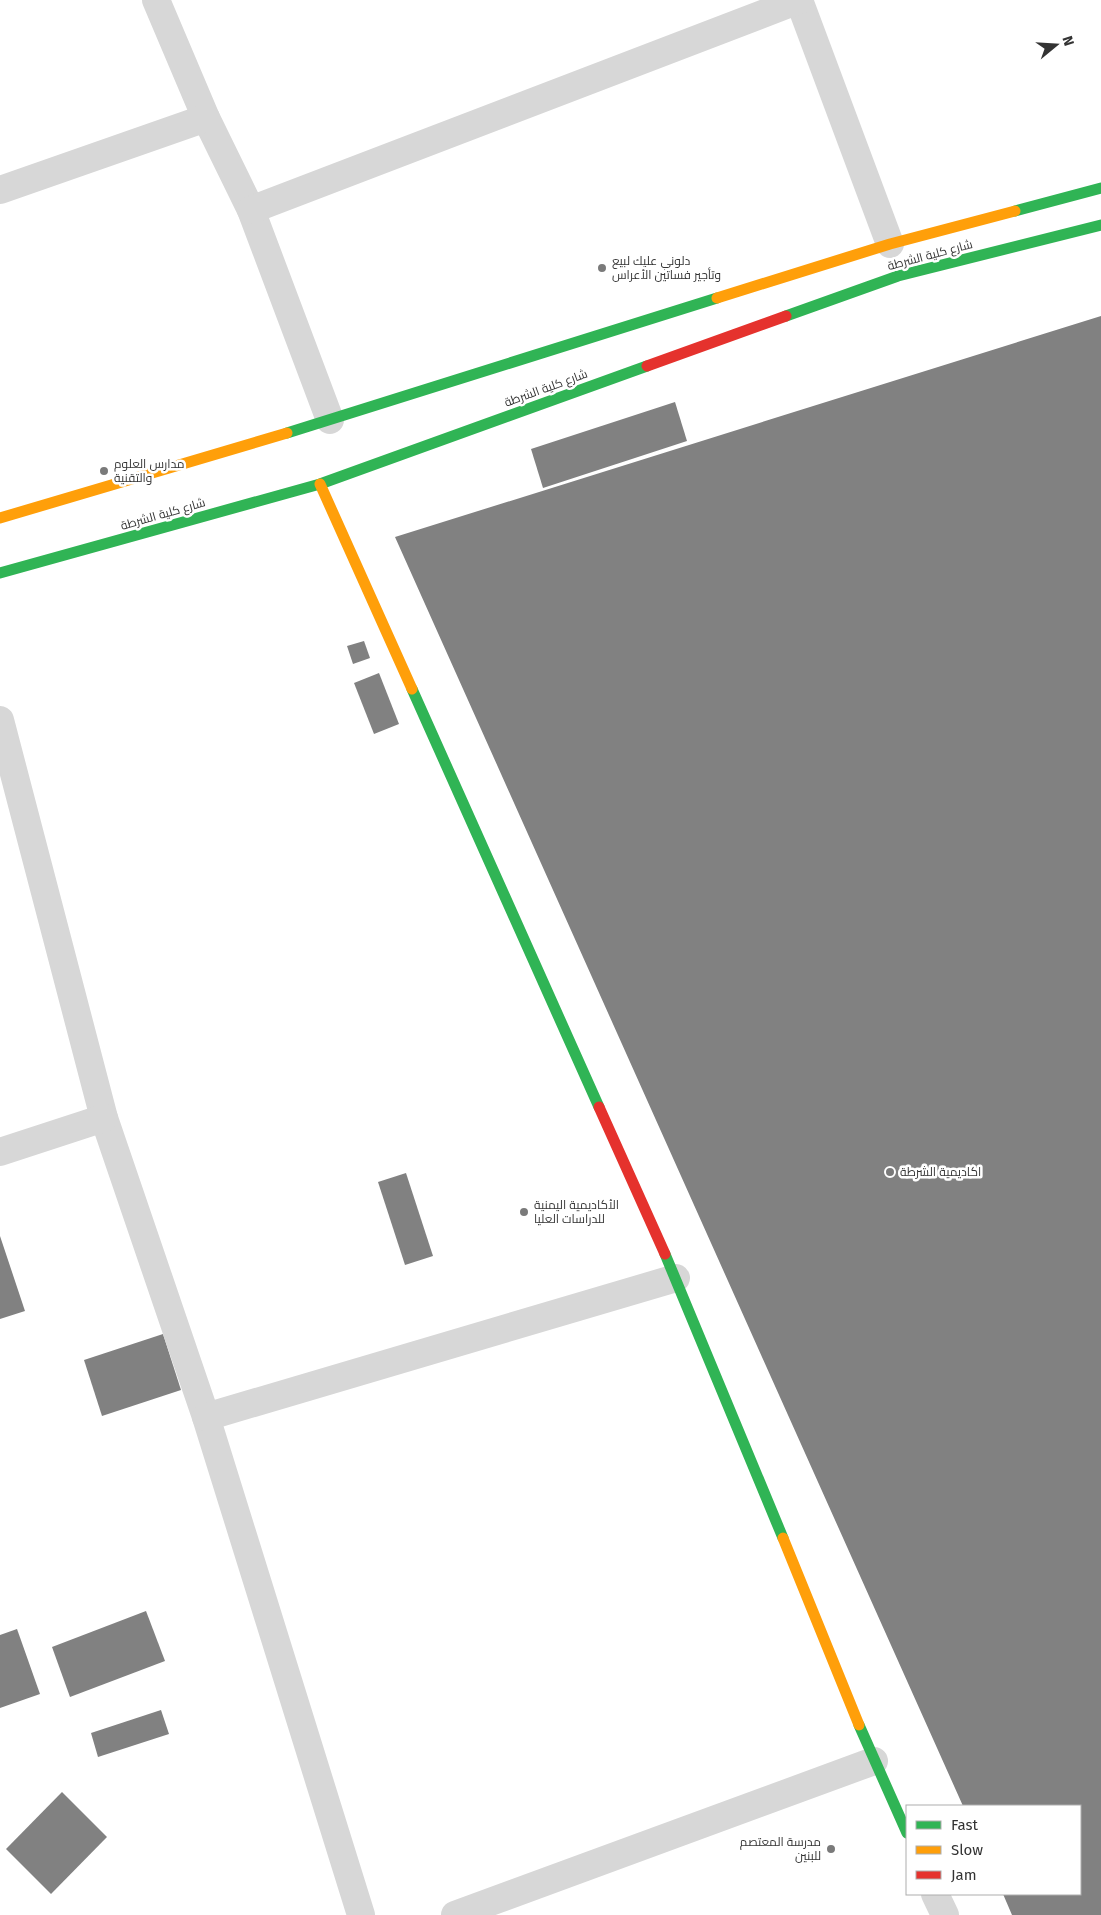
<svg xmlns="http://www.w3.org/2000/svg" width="1101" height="1915" font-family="'Fira Sans',Cairo,sans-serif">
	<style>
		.building { fill: #818181 }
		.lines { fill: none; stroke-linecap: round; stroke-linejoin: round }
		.street { stroke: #d7d7d7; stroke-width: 28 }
		.fast { stroke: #30b455; stroke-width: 11 }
		.slow { stroke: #ff9f0a; stroke-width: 11 }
		.jam { stroke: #e5322d; stroke-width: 11 }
		.poi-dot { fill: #7a7a7a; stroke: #fff; stroke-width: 2 }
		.labels { text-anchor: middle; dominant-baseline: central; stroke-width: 5; stroke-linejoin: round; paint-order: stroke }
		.street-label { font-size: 12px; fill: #333; stroke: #fff }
		.poi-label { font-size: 12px; fill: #333; stroke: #fff; text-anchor: start }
	</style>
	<rect width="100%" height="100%" fill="#fff"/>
	<!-- building -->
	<g class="building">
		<path d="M1101 316V1915H1012L1003 1894H1080V1806H963L395 537Z"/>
		<path d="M675 402 687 441 543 488 531 449Z"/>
		<path d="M364 641 370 658 353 664 347 646Z"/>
		<path d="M379 673 399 724 374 734 354 683Z"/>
		<path d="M406 1173 433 1256 405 1265 378 1182Z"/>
		<path d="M0 1236 25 1311 0 1319Z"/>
		<path d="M163 1334 181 1390 102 1416 84 1360Z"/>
		<path d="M146 1611 165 1661 70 1697 52 1647Z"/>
		<path d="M17 1629 40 1694 0 1708V1635Z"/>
		<path d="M161 1710 169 1734 98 1757 91 1733Z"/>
		<path d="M62 1792 107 1837 51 1894 6 1849Z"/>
	</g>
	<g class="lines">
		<!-- street -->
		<g class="street">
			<path d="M156 0 206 118 251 210 330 420"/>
			<path d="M799 0 890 244"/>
			<path d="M0 190 206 118"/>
			<path d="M251 210 799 0"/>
			<path d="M0 720 104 1118 206 1417 361 1915"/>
			<path d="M0 1152 104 1118"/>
			<path d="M206 1417 676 1278"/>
			<path d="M935 1894 945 1915"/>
			<path d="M455 1915 874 1761"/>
		</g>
		<!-- fast -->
		<g class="fast">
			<path d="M1015 211 1101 188"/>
			<path d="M786 316 898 276 1101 225"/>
			<path d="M287 433 717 298"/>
			<path d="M0 573 320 484 647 366"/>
			<path d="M412 689 599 1107"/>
			<path d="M665 1254 783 1538"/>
			<path d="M859 1725 907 1833"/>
		</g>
		<!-- slow -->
		<g class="slow">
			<path d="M717 298 890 244 1015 211"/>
			<path d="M320 484 412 689"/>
			<path d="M0 518 287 433"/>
			<path d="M783 1538 859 1725"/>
		</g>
		<!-- jam -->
		<g class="jam">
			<path d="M647 366 786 316"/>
			<path d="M599 1107 665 1254"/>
		</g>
	</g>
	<!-- markers -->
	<g class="poi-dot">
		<circle cx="602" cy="268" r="5"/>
		<circle cx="104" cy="471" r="5"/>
		<circle cx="890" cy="1172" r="5"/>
		<circle cx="524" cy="1212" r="5"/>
		<circle cx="831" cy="1849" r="5"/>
	</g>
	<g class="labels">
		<!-- street labels -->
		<g class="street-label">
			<text transform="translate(930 255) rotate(-15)">شارع كلية الشرطة</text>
			<text transform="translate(546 388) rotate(-20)">شارع كلية الشرطة</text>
			<text transform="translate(163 514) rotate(-16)">شارع كلية الشرطة</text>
		</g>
		<!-- poi labels -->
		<g class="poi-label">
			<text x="612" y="261">دلوني عليك لبيع<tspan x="612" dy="14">وتأجير فساتين الأعراس</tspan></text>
			<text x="114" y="464">مدارس العلوم<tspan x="114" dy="14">والتقنية</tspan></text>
			<text x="900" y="1172">اكاديمية الشرطة</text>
			<text x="534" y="1205">الأكاديمية اليمنية<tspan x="534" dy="14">للدراسات العليا</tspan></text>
			<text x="821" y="1842" text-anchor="end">مدرسة المعتصم<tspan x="821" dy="14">للبنين</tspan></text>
		</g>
	</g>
	<!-- legend -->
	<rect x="906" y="1805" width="175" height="90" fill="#ffffff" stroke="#adadad"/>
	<rect x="916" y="1821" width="25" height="8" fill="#30b455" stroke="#adadad"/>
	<text x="951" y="1830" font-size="15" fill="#333333">Fast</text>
	<rect x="916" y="1846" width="25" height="8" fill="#ff9f0a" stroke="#adadad"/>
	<text x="951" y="1855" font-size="15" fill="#333333">Slow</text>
	<rect x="916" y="1871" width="25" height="8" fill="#e5322d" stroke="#adadad"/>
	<text x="951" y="1880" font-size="15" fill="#333333">Jam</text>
	<!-- north arrow -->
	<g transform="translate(1056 45) rotate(72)" stroke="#ffffff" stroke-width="4" paint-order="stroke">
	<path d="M0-4L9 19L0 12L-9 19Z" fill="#333333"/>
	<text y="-8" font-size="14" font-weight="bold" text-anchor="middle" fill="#333333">N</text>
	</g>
</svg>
